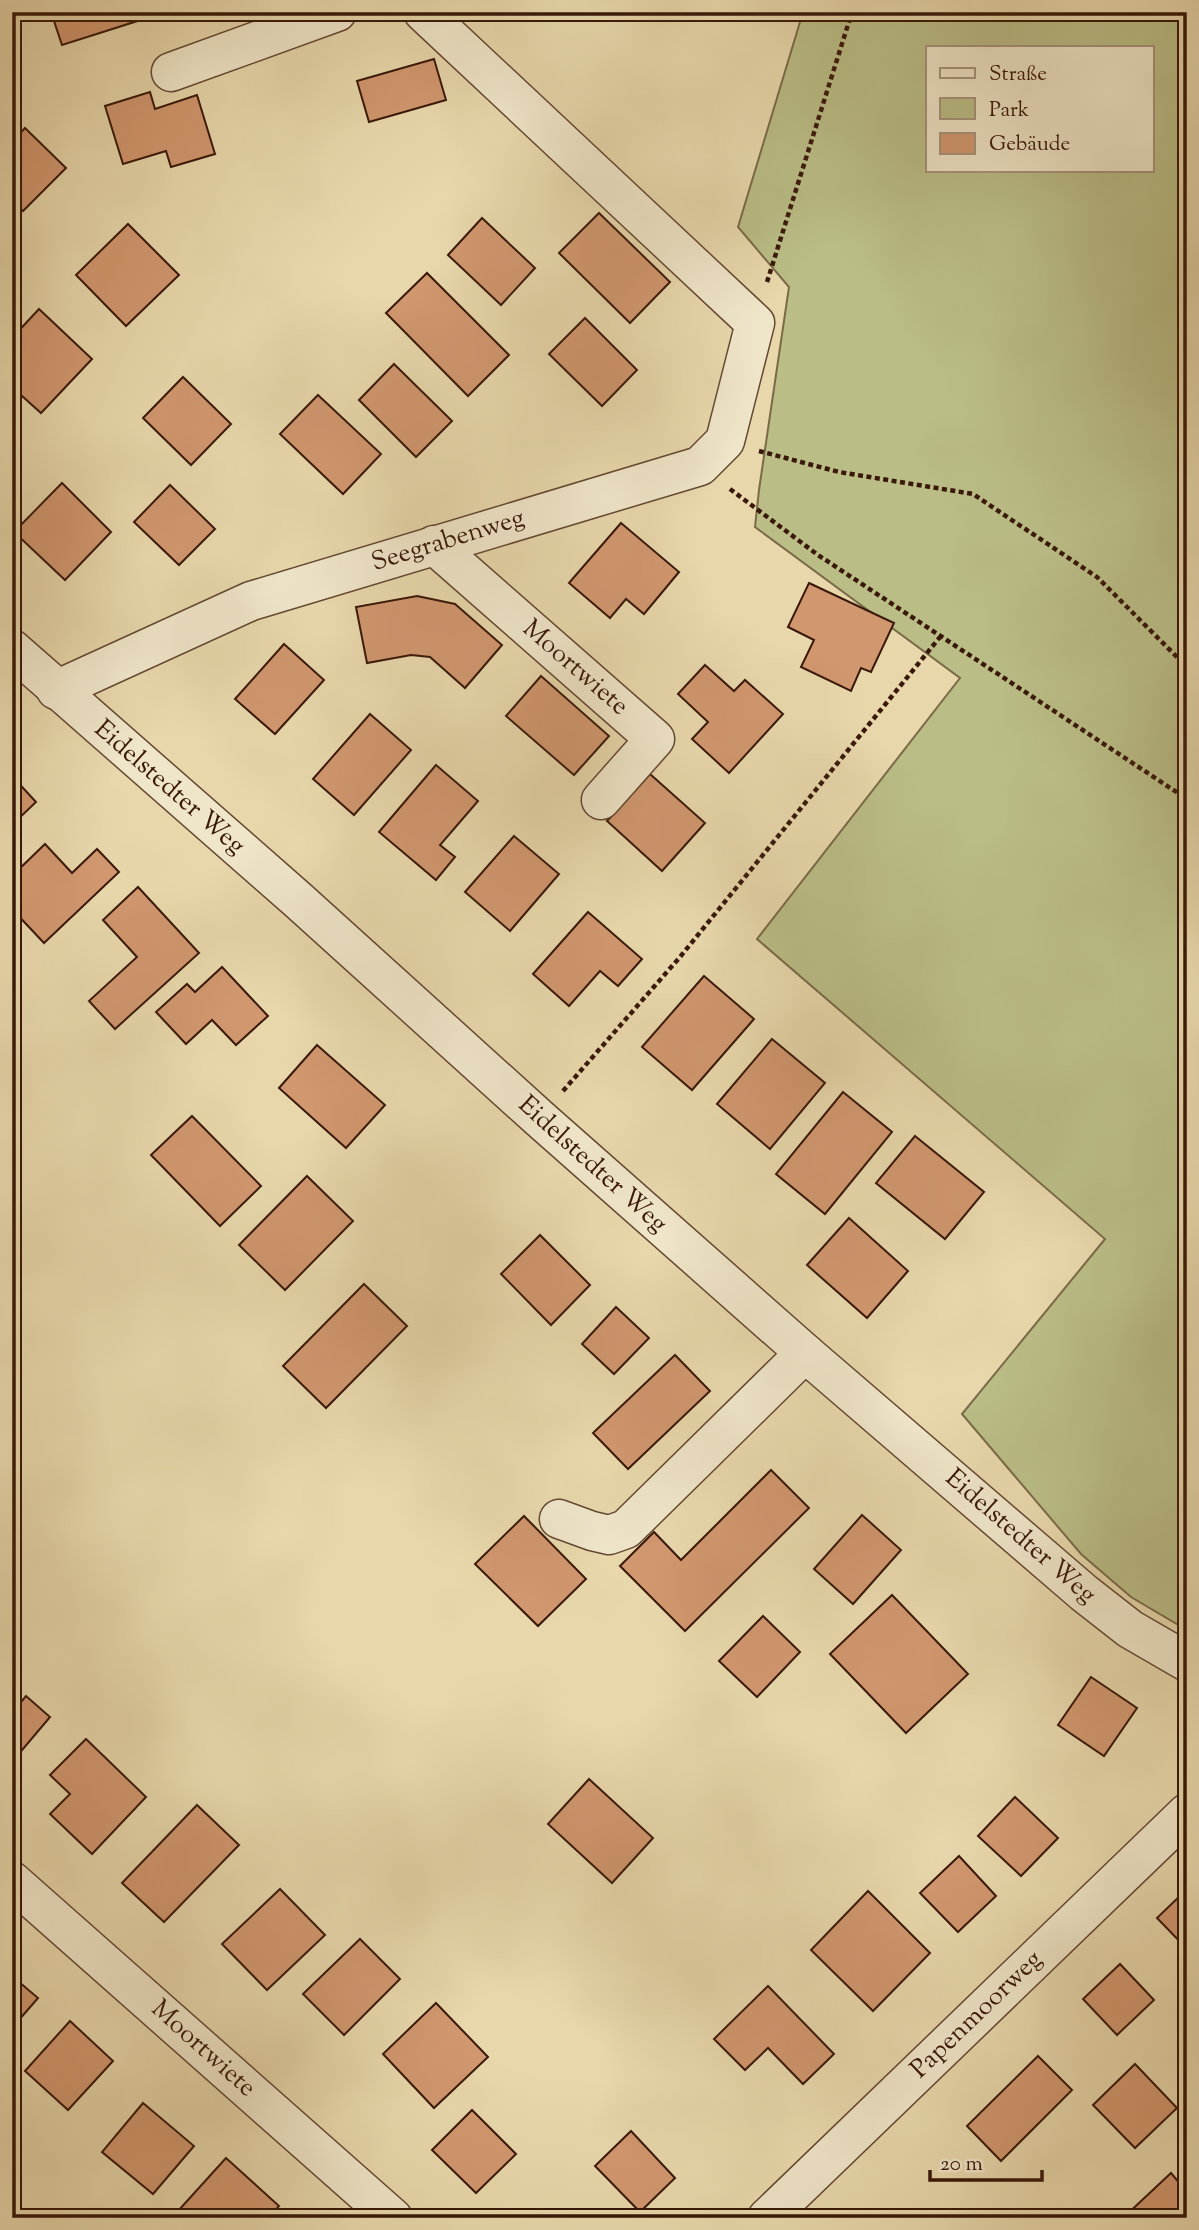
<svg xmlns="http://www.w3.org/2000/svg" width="1199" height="2230" font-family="'Sorts Mill Goudy',serif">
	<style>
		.green { fill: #babd86; stroke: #7a6a48; stroke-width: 2; fill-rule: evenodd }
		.building { fill: #d1976f; stroke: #391809; stroke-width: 2 }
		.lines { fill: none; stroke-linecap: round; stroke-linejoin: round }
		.minor-casing { stroke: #644832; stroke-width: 41 }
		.path { stroke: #391809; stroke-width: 4.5; stroke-dasharray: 5 3.5; stroke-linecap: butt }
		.minor { stroke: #efe5c8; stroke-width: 38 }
		.labels { text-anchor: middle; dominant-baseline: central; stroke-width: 5; stroke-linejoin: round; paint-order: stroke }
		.street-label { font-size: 26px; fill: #391809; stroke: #efe5c8 }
	</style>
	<rect width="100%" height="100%" fill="#e7d7ab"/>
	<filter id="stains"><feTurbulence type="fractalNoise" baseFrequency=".00286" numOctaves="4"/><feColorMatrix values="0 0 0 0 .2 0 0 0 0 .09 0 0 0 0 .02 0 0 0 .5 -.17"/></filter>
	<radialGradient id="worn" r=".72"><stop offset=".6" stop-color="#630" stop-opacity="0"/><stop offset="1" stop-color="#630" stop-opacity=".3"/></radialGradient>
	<!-- green -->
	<path class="green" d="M803 12H1187V1630L1131 1597 1081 1554 962 1414 1105 1239 757 939 960 678 755 527 759 490 789 287 738 227ZM928 47H1152V170H928Z"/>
	<!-- building -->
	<g class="building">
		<path d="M51 12H148L150 17 62 45Z"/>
		<path d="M434 59 446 100 369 122 357 81Z"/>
		<path d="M150 92 155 109 197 95 215 154 171 167 166 151 123 164 105 106Z"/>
		<path d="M25 128 66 168 23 211 12 200V142Z"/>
		<path d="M599 213 670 282 630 323 559 253Z"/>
		<path d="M482 218 535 268 501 305 448 255Z"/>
		<path d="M128 224 179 275 126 326 76 275Z"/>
		<path d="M427 273 509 355 468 396 386 313Z"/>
		<path d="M39 309 92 359 41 413 12 387V338Z"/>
		<path d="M585 318 637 370 602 406 549 354Z"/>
		<path d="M394 364 452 421 416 457 359 400Z"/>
		<path d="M183 377 231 424 191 465 143 418Z"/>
		<path d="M318 395 381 454 343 494 280 434Z"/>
		<path d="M62 483 111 532 65 580 14 532Z"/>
		<path d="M170 485 215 529 179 565 134 522Z"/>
		<path d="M621 523 679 572 644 614 626 599 610 618 569 583Z"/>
		<path d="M809 583 894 623 871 672 861 668 851 691 801 667 814 640 788 627Z"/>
		<path d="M417 596 455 604 502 645 465 688 430 657 411 655 367 663 356 607Z"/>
		<path d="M284 644 324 680 275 734 235 699Z"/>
		<path d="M705 665 734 691 745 680 783 714 729 773 692 739 708 722 678 694Z"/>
		<path d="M541 676 609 736 574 775 506 716Z"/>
		<path d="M370 714 411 750 354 815 313 779Z"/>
		<path d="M436 765 478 801 440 845 455 857 436 880 379 832Z"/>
		<path d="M650 774 705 823 662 871 607 821Z"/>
		<path d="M12 776 36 802 12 825Z"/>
		<path d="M514 836 559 874 510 931 465 892Z"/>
		<path d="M45 844 72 873 97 849 119 872 44 943 12 909V876Z"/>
		<path d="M138 887 199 953 115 1029 89 1001 137 957 103 920Z"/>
		<path d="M588 912 642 959 618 986 600 971 569 1006 533 974Z"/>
		<path d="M222 967 268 1016 236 1045 212 1020 186 1044 156 1012 187 984 195 992Z"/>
		<path d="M704 976 754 1019 692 1090 642 1047Z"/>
		<path d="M772 1039 825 1083 770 1149 717 1104Z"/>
		<path d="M317 1045 385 1105 346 1148 279 1088Z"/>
		<path d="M843 1092 892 1132 825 1214 776 1174Z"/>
		<path d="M192 1116 261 1186 220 1226 151 1155Z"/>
		<path d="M915 1136 984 1192 945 1239 876 1183Z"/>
		<path d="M307 1176 353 1221 285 1290 239 1245Z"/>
		<path d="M849 1218 908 1271 867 1318 807 1265Z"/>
		<path d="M540 1235 590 1285 551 1325 501 1274Z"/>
		<path d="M364 1284 407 1326 326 1408 283 1366Z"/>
		<path d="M616 1307 649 1338 614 1374 582 1344Z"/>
		<path d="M675 1355 710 1391 628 1469 593 1433Z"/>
		<path d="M771 1470 809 1508 685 1631 620 1566 654 1532 681 1560Z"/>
		<path d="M862 1515 901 1550 853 1604 814 1569Z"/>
		<path d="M524 1516 586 1579 538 1626 475 1564Z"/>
		<path d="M892 1595 968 1674 906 1733 830 1654Z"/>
		<path d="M763 1616 800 1652 757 1697 719 1661Z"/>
		<path d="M1091 1677 1137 1708 1104 1756 1058 1725Z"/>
		<path d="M26 1696 50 1717 12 1762V1713Z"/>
		<path d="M86 1739 146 1797 92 1854 50 1814 70 1794 50 1775Z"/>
		<path d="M589 1779 653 1838 612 1883 548 1824Z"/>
		<path d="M1015 1797 1058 1838 1021 1876 978 1836Z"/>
		<path d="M197 1805 239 1845 164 1922 122 1883Z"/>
		<path d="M959 1856 996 1896 958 1932 920 1893Z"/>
		<path d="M280 1889 325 1935 267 1990 222 1944Z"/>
		<path d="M1187 1889V1949L1157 1918Z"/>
		<path d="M868 1891 930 1953 873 2011 811 1950Z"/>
		<path d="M360 1939 400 1979 344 2035 303 1994Z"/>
		<path d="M1120 1964 1154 2000 1117 2035 1083 1999Z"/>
		<path d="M12 1976 38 1998 12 2028Z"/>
		<path d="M768 1986 834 2054 803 2084 768 2048 745 2070 714 2039Z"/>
		<path d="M436 2003 488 2057 434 2108 383 2054Z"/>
		<path d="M70 2021 113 2061 68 2110 25 2071Z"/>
		<path d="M1038 2056 1072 2090 1001 2161 967 2126Z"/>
		<path d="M1135 2064 1177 2108 1135 2148 1093 2105Z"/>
		<path d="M143 2103 194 2146 153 2194 102 2152Z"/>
		<path d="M472 2110 516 2154 476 2193 432 2150Z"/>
		<path d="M631 2131 675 2178 640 2212 595 2166Z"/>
		<path d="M226 2158 279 2206 268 2218H186L178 2211Z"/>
		<path d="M1171 2173 1187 2192V2218H1123Z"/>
		<path d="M565 2210 572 2218H556Z"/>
	</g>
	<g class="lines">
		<!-- minor casing -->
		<g class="minor-casing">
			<g id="minor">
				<path d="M171 72 337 12"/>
				<path d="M434 545 655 739 601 800"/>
				<path d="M12 649 298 900 539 1118 805 1353 1084 1593 1130 1629 1187 1662"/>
				<path d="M56 690 251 601 700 466 725 441 755 323 423 12"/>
				<path d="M559 1519 592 1531 609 1535 626 1529 805 1353"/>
				<path d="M12 1881 393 2218"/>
				<path d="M767 2218 1187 1813"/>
			</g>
		</g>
		<!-- path -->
		<g class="path">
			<path d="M767 282 852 12"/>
			<path d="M759 451 839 472 973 494 1097 577 1187 667"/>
			<path d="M730 489 818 555 1187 799"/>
			<path d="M563 1091 680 957 940 637"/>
		</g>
		<!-- minor -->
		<use href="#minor" class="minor"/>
	</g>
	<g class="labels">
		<!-- street labels -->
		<g class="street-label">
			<text transform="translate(448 541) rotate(-17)">Seegrabenweg</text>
			<text transform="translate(575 668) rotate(41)">Moortwiete</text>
			<text transform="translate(169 788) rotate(41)">Eidelstedter Weg</text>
			<text transform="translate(592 1165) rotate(42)">Eidelstedter Weg</text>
			<text transform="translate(1020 1537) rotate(41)">Eidelstedter Weg</text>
			<text transform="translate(977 2015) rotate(-44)">Papenmoorweg</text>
			<text transform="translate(203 2049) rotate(42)">Moortwiete</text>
		</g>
	</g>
	<!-- margin -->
	<rect width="1199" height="2230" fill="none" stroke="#e7d7ab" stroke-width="42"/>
	<rect x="14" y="14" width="1171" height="2202" fill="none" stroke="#391809" stroke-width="3.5"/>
	<rect x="21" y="21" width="1157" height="2188" fill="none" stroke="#391809" stroke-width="2"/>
	<!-- legend -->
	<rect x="926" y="46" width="228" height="126" fill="#efe5c8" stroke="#a6937c" stroke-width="2"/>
	<rect x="940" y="68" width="35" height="10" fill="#efe5c8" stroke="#a6937c" stroke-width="2"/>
	<text x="989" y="80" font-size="21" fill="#391809">Straße</text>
	<rect x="940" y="98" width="35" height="21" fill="#babd86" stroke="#a6937c" stroke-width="2"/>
	<text x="989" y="116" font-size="21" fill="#391809">Park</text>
	<rect x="940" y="133" width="35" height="21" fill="#d1976f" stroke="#a6937c" stroke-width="2"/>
	<text x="989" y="150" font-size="21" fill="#391809">Gebäude</text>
	<!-- scale -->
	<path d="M930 2170v10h112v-10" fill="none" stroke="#391809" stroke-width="3.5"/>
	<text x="940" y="2170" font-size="21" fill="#391809" stroke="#efe5c8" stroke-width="5" paint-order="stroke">20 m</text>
	<rect width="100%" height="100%" filter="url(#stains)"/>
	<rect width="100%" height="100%" fill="url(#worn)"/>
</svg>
